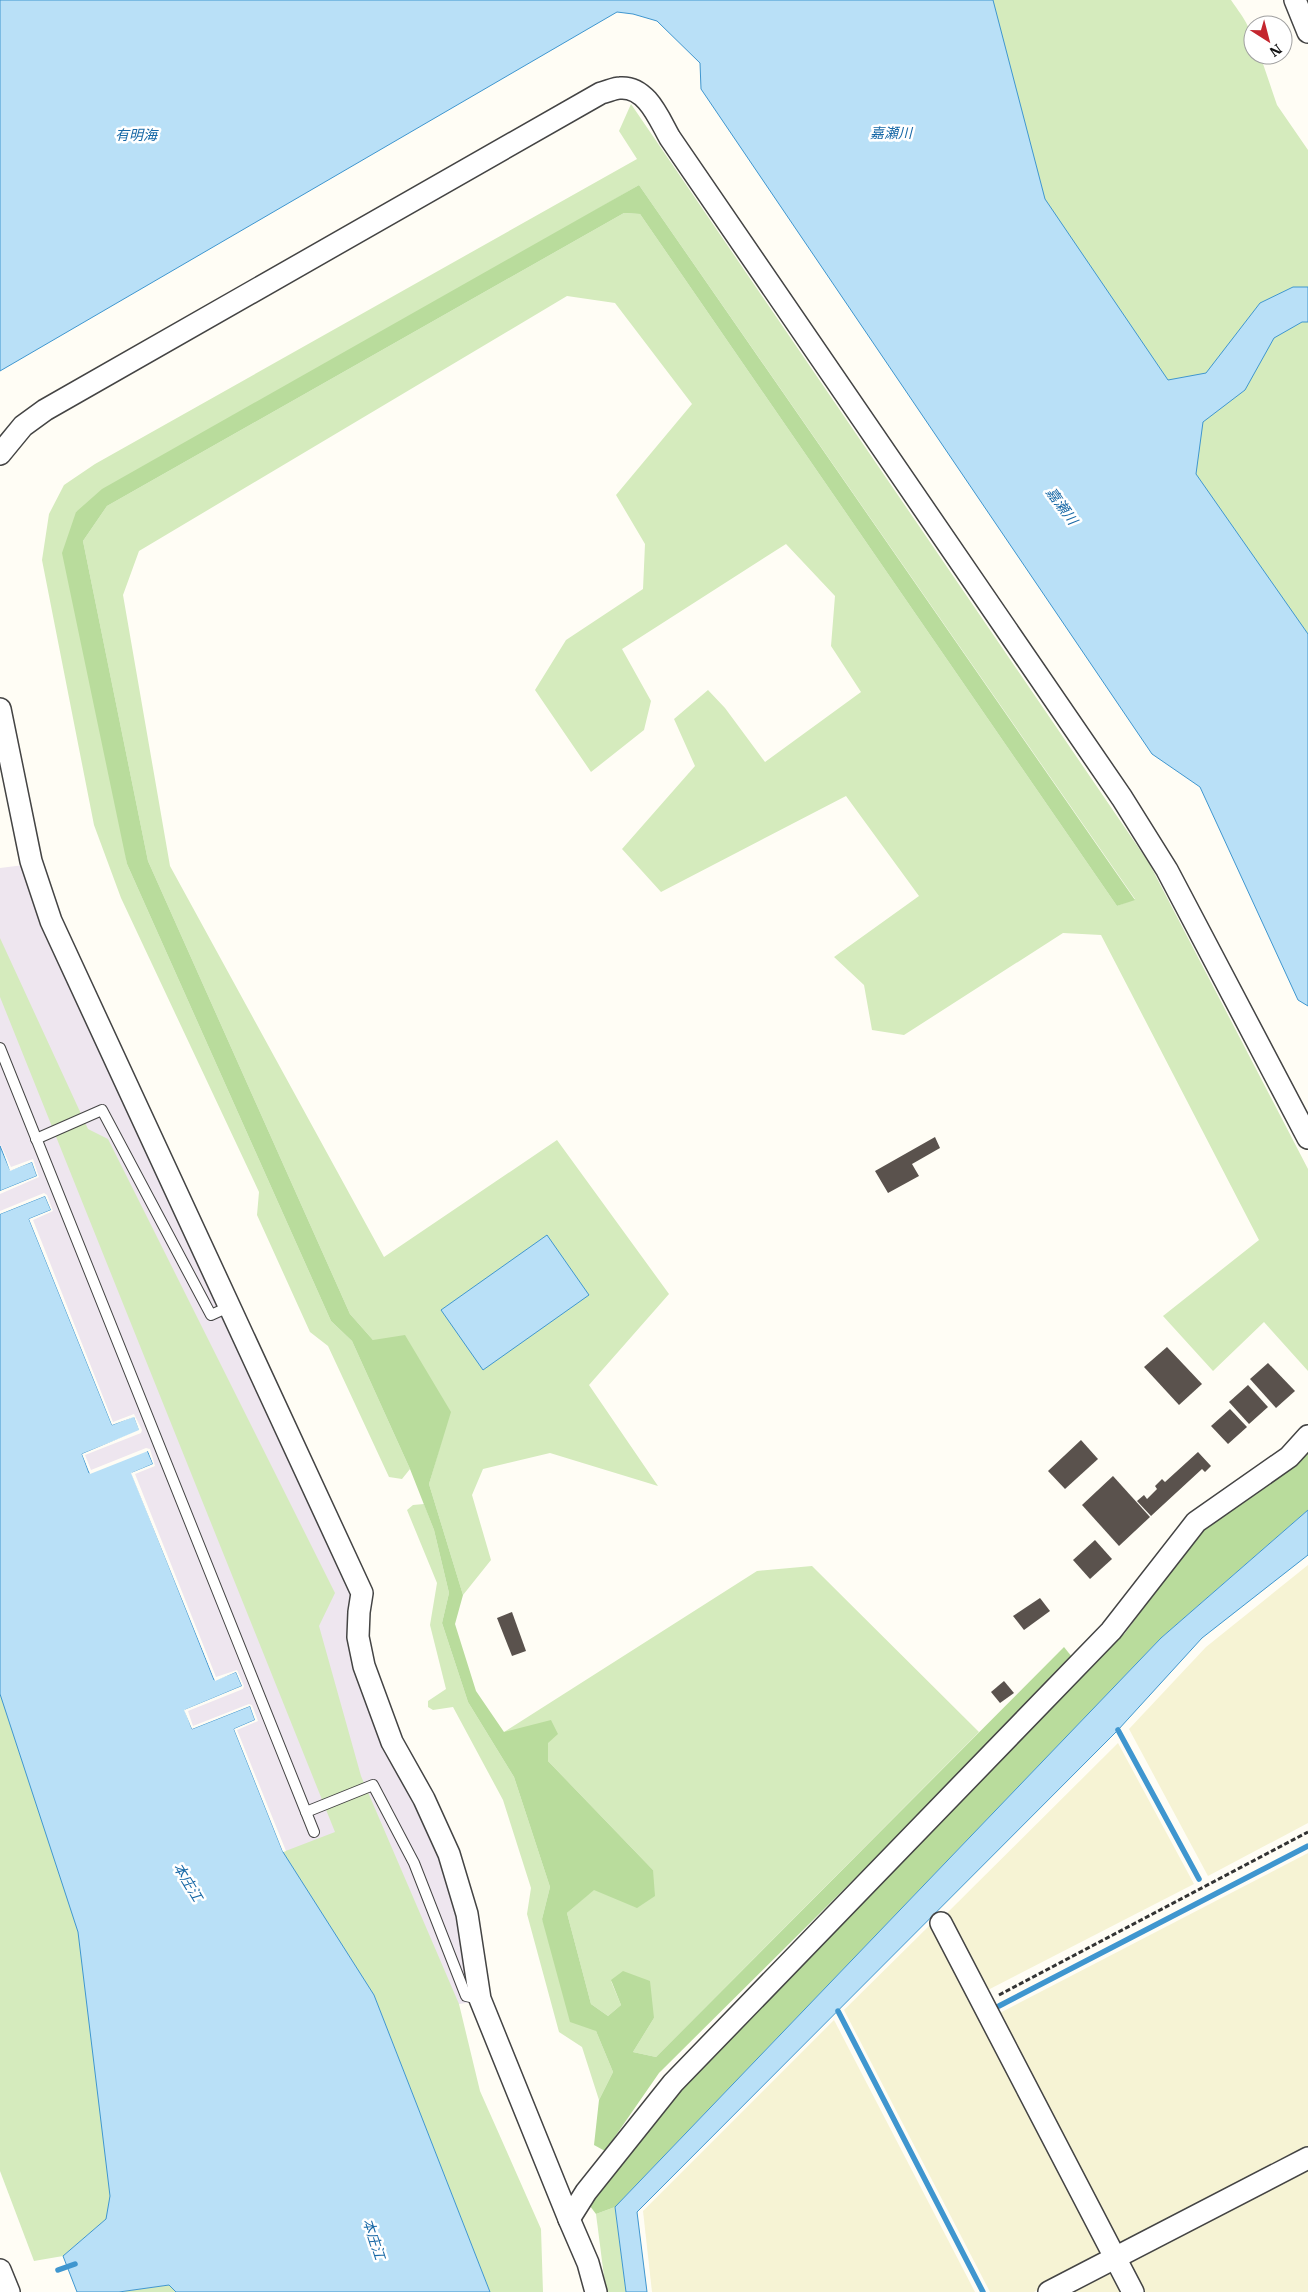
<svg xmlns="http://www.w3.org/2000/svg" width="1308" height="2292" font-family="'IBM Plex Serif','Noto Sans JP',serif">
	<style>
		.industrial { fill: #eee6ef }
		.farmland { fill: #f6f3d4 }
		.green { fill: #d5ebbd }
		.forest { fill: #b9dc9c }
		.water { fill: #b9e0f7; stroke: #3f96cf }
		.pier { fill: #fffdf5 }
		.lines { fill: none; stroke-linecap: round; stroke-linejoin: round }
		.stream { stroke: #3f96cf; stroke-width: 5.5 }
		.building { fill: #5a524d }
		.lane-casing { stroke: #444; stroke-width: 12 }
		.street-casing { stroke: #444; stroke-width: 24 }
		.path { stroke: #333; stroke-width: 3; stroke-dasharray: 5 2.5; stroke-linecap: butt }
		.lane { stroke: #fff; stroke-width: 10 }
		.street { stroke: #fff; stroke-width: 21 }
		.labels { text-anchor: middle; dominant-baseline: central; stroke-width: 5; stroke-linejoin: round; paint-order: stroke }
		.water-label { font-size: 14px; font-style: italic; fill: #1768a6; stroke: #fff }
	</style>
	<rect width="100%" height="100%" fill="#fffdf5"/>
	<!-- industrial -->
	<path class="industrial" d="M24 865 355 1596 351 1615 417 1803 442 1857 459 1917 473 2002 459 2004 247 2099 0 1517V868Z"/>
	<!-- farmland -->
	<g class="farmland">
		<path d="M1308 1565V1823L1208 1876 1129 1729 1206 1647Z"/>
		<path d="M1118 1743 1194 1884 984 1992 944 1916Z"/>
		<path d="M1308 1853V2150L1119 2248 996 2015Z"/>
		<path d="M933 1922 1107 2254 1034 2292H990L844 2010Z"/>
		<path d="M834 2020 975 2292H652L643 2211Z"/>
		<path d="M1308 2165V2292H1141L1125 2260Z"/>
		<path d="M1113 2267 1126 2292H1064Z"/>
	</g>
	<!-- green -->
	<g class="green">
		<path d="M867 0H1231C1246 22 1253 28 1253 55H1260L1277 105 1308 150V697Z"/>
		<path d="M631 104 1149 863 1308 1169V1371L1264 1322 1213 1371 1163 1316 1259 1240 1101 935 1063 933 904 1035 872 1030 864 985 834 957 919 896 846 796 661 892 622 849 695 766 674 719 708 690 725 708 765 762 861 692 831 646 835 596 786 544 622 649 651 701 644 730 591 772 535 690 566 640 643 589 645 544 616 495 692 404 615 303 567 296 139 551 123 595 170 866 384 1257 557 1140 669 1294 589 1385 658 1486 550 1453 483 1469 472 1495 491 1560 463 1595 429 1484 450 1412 373 1340 350 1314 148 861 83 541 107 506 624 213 640 214 1117 906 1135 899 639 185 76 512 127 864 331 1321 352 1341 410 1469 402 1479 389 1477 328 1346 310 1332 257 1215 259 1192 121 898 94 825 42 560 49 514 64 485 95 464 637 159 619 131Z"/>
		<path d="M0 938 88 1129 108 1139 335 1593 319 1626 361 1776 459 2004 480 2091 541 2229 543 2292H490L374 1995 283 1852 335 1832 0 997Z"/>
		<path d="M424 1504 434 1530 449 1593 442 1623 468 1702 514 1777 550 1887 542 1919 596 2031 613 2072 599 2100 582 2047 559 2032 527 1914 531 1888 503 1800 453 1707 433 1710 428 1707V1701L446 1689 430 1625 437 1583 407 1510 413 1505Z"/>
		<path d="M812 1566 979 1732 656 2057 633 2052 654 2018 611 1981 621 2005 608 2016 591 2004 567 1913 594 1889 653 1870 548 1761V1743L504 1732 757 1571Z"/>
		<path d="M0 1607 110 1877 140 2194 106 2219 63 2256 34 2261 0 2171Z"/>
		<path d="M615 2207 626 2292H606L596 2214Z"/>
		<path d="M169 2285 186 2292H119Z"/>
	</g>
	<!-- forest -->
	<g class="forest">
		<path d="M639 185 1135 900 1117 906 640 214 624 213 107 506 83 541 148 861 350 1314 373 1340 405 1335 451 1412 429 1484 463 1595 455 1624 476 1691 504 1732 551 1720 558 1734 548 1743V1761L653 1870 655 1896 637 1908 594 1890 567 1913 591 2004 608 2016 621 2005 611 1980 623 1971 650 1981 654 2018 633 2052 656 2057 1064 1647 1072 1657 960 1774 659 2073 605 2151 594 2145 599 2100 613 2072 596 2031 570 2022 542 1919 550 1887 514 1777 468 1702 442 1623 449 1593 434 1530 410 1469 352 1341 331 1321 127 864 62 553 76 512 102 489Z"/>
		<path d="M1308 1450V1510L1161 1638 615 2207 596 2214 587 2202 680 2084 1125 1633 1203 1528Z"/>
	</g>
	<!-- water -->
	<g class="water">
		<path d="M0 0H993L1045 199 1168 380 1206 373 1260 303 1293 287H1308V322H1302L1274 338 1245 390 1203 422 1196 474 1308 634V1006L1298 1000 1200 787 1152 754 701 89 700 63 657 21 633 14 617 12 0 371Z"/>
		<path d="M0 1146 10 1170 32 1162 37 1176 0 1191Z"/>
		<path d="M45 1196 51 1210 29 1219 112 1425 134 1416 140 1431 82 1454 89 1473 147 1450 153 1464 132 1473 214 1680 236 1672 242 1686 185 1710 192 1729 250 1706 255 1720 234 1729 283 1852 374 1995 490 2292H176L169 2285 119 2292H77L63 2256 106 2219 110 2196 78 1932 0 1694V1214Z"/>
		<path d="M547 1235 589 1295 483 1370 441 1310Z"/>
		<path d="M1308 1510V1555L1202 1638 1118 1730 637 2212 647 2292H626L615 2207 1161 1638Z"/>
	</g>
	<!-- pier -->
	<g class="pier">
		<path d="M0 1143 11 1167 33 1159 39 1177 0 1194V1191L37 1176 32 1162 10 1171Z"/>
		<path d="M44 1193 47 1195 53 1211 33 1220 113 1422 134 1414 142 1430 141 1433 85 1455 91 1470 146 1448 150 1449 155 1466 135 1474 216 1677 237 1670 244 1686 243 1689 188 1711 193 1726 249 1704 252 1705 258 1721 237 1730 286 1851 283 1852 234 1729 255 1720 250 1706 192 1729 184 1710 242 1686 236 1672 215 1681 131 1473 153 1464 148 1451 90 1474 82 1454 139 1430 134 1417 112 1425 29 1219 51 1210 45 1196 0 1214V1211Z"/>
	</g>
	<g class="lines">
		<!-- stream -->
		<g class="stream">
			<path d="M1118 1730 1199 1879"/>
			<path d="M999 2006 1308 1846"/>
			<path d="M838 2011 983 2292"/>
			<path d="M58 2270 75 2264"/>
		</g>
	</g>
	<!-- building -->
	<g class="building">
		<path d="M935 1137 940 1148 912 1164 919 1176 888 1193 875 1171Z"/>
		<path d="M1167 1347 1202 1384 1179 1405 1144 1367Z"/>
		<path d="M1268 1363 1295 1391 1276 1408 1250 1379Z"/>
		<path d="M1248 1385 1268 1407 1249 1424 1229 1402Z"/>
		<path d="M1230 1409 1247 1427 1228 1444 1211 1426Z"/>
		<path d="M1081 1440 1098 1459 1065 1489 1048 1471Z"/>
		<path d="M1198 1452 1211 1466 1205 1472 1202 1469 1151 1516 1137 1501 1144 1495 1147 1499 1157 1489 1155 1486 1162 1479 1165 1482Z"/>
		<path d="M1113 1476 1150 1517 1119 1546 1082 1505Z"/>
		<path d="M1095 1540 1112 1559 1090 1579 1073 1560Z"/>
		<path d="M1040 1598 1050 1611 1024 1630 1013 1616Z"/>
		<path d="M512 1612 526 1651 512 1656 497 1618Z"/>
		<path d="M1004 1681 1014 1693 1000 1703 991 1692Z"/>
	</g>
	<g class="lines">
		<!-- lane casing -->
		<g class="lane-casing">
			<g id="lane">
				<path d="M0 1048 314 1832"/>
				<path d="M36 1139 102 1110 211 1315 222 1310"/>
				<path d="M306 1812 373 1785 414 1863 466 1996 480 1999"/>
			</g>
		</g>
		<!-- street casing -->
		<g class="street-casing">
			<g id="street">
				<path d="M1295 0 1308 32"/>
				<path d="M0 454 23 426 45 410 601 93C607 92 614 88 620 88 647 86 659 119 670 138L1122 798 1167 870 1308 1138"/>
				<path d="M0 709 31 861 51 921 362 1593 359 1612 358 1637 364 1666 392 1742 424 1799 449 1854 467 1914 480 1999 569 2219 588 2263 596 2292"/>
				<path d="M941 1923 1133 2292"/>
				<path d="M569 2219 586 2192 673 2083 1111 1631 1196 1522 1289 1457 1308 1436"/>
				<path d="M0 2270 9 2292"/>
				<path d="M1049 2292 1308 2158"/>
			</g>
		</g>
		<!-- path -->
		<path class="path" d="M999 1995 1308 1832"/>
		<!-- lane -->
		<use href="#lane" class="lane"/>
		<!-- street -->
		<use href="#street" class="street"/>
	</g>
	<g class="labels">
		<!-- water labels -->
		<g class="water-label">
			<text x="891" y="133">嘉瀬川</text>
			<text x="136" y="135">有明海</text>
			<text transform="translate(1062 506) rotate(54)">嘉瀬川</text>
			<text transform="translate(188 1882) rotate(59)">本庄江</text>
			<text transform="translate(374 2239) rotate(72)">本庄江</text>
		</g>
	</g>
	<!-- north arrow -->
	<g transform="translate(1268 40) rotate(144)"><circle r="24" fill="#ffffff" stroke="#a0a0a0"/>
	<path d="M0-4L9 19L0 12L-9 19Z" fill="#c4262e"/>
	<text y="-8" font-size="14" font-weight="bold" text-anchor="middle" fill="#111111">N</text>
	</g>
</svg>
